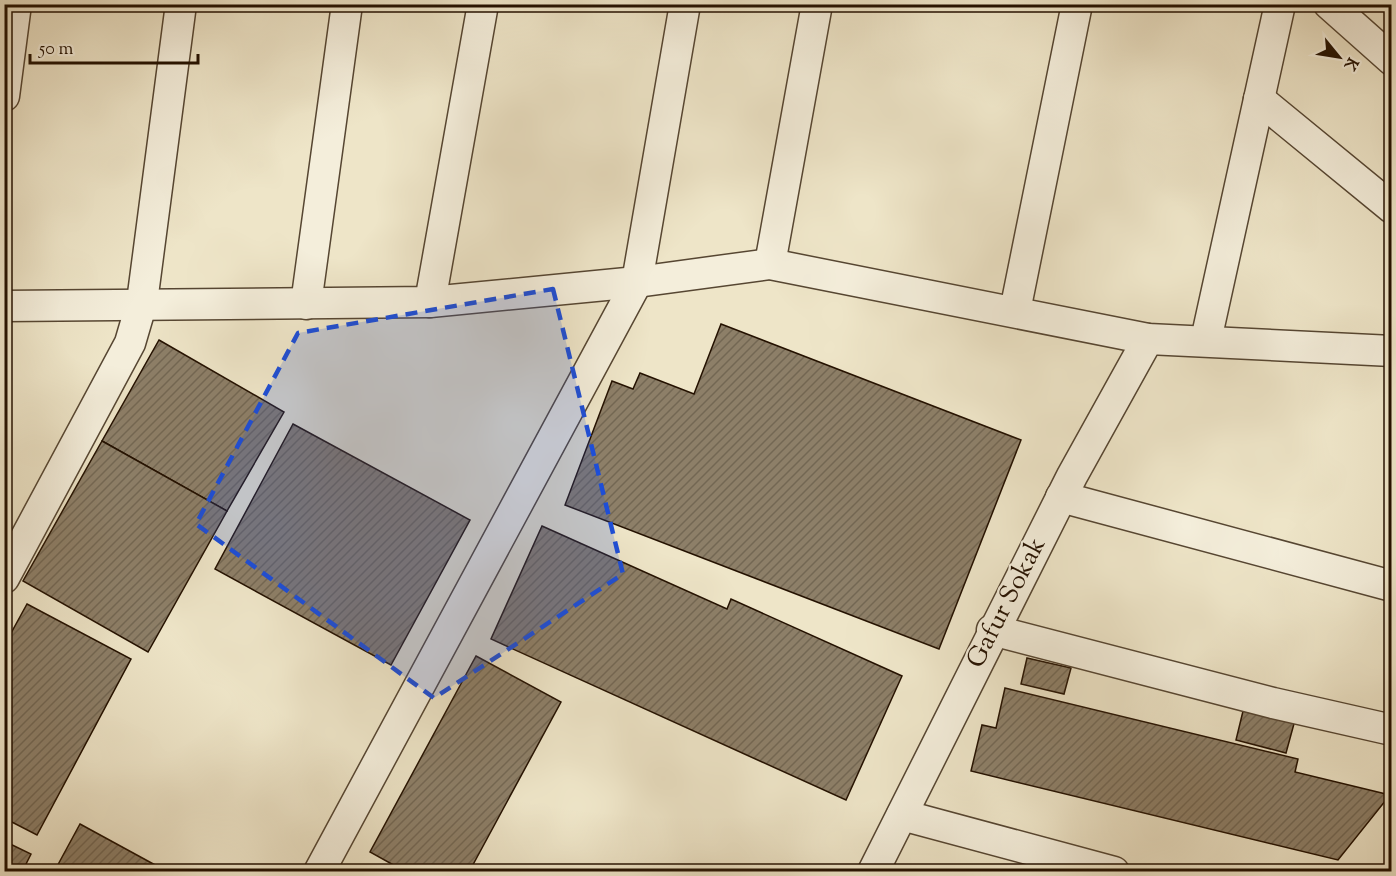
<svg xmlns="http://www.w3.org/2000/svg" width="1396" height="876" font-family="'Sorts Mill Goudy',serif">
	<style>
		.building { fill: url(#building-hatch); stroke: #241100; stroke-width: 1.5 }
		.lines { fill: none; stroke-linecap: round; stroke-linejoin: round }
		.minor-casing { stroke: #564632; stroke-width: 33 }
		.minor { stroke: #f4eedb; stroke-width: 30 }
		.marked { fill: #1d4ed8; fill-opacity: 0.2; stroke: #1d4ed8; stroke-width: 4.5; stroke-dasharray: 12 8; stroke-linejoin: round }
		.labels { text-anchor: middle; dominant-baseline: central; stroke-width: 4.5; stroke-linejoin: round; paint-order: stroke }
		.street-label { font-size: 26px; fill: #241100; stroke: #f4eedb }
	</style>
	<defs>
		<pattern id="building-hatch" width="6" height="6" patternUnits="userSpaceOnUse" patternTransform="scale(1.5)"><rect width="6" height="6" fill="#8d7f68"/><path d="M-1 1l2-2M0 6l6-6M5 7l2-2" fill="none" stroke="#736753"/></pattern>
	</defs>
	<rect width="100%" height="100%" fill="#eee5c8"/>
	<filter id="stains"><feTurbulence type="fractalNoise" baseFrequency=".00333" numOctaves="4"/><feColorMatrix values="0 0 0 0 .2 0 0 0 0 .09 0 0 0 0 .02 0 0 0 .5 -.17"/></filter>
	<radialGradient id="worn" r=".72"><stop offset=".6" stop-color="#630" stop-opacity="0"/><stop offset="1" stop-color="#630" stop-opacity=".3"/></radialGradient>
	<!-- building -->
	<g class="building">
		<path d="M721 324 1021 440 939 649 565 505 612 381 633 389 640 373 694 394Z"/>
		<path d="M159 340 284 412 227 511 102 441Z"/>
		<path d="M293 424 470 520 391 665 215 569Z"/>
		<path d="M102 441 227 511 148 652 23 581Z"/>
		<path d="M542 526 727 609 731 599 902 676 846 800 491 639Z"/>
		<path d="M27 604 131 659 37 835 4 818V646Z"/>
		<path d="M476 656 561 702 469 872H406L370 852Z"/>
		<path d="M1027 658 1071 668 1064 694 1021 684Z"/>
		<path d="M1005 688 1298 759 1295 772 1390 795 1338 860 971 771 982 725 996 728Z"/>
		<path d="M1244 707 1295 720 1286 753 1236 740Z"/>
		<path d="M80 824 168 872H54Z"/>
		<path d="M4 841 31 854 22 872H4Z"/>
	</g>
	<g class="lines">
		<!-- minor casing -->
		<g class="minor-casing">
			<g id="minor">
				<path d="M1329 4 1392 60"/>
				<path d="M4 96 16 4"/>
				<path d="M1259 99 1392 208"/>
				<path d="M770 264 817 4"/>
				<path d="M430 302 483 4"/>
				<path d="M306 304 347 4"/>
				<path d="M4 306 430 302 637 282 770 264 1148 339 1392 351"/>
				<path d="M1015 311 1077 4"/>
				<path d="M1206 340 1280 4"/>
				<path d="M1061 497 1392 586"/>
				<path d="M4 578 130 343 142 302 181 4"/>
				<path d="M992 630 1273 703 1392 730"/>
				<path d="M902 815 1114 872"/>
				<path d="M319 872 637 282 685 4"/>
				<path d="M873 872 1072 476 1148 339"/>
			</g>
		</g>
		<!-- minor -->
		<use href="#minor" class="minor"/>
	</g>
	<!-- marked area -->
	<path class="marked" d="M553 289 623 574 434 698 196 524 298 333Z"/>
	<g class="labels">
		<!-- street labels -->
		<g class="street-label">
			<text transform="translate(1007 603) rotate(-63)">Gafur Sokak</text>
		</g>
	</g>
	<!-- margin -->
	<rect width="1396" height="876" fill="none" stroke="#eee5c8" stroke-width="24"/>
	<rect x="6" y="6" width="1384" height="864" fill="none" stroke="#241100" stroke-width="3"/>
	<rect x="12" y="12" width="1372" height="852" fill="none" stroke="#241100" stroke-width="1.5"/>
	<!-- north arrow -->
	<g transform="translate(1339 57) rotate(120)" stroke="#f4eedb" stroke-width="4.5" paint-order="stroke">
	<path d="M0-4.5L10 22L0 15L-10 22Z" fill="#241100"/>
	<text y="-9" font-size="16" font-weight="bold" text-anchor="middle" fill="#241100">K</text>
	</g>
	<!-- scale -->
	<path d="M30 54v9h168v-9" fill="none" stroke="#241100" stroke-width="3"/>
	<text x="39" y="54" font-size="18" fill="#241100" stroke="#f4eedb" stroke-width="4.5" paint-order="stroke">50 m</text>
	<rect width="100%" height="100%" filter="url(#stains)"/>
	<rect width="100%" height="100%" fill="url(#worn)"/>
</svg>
